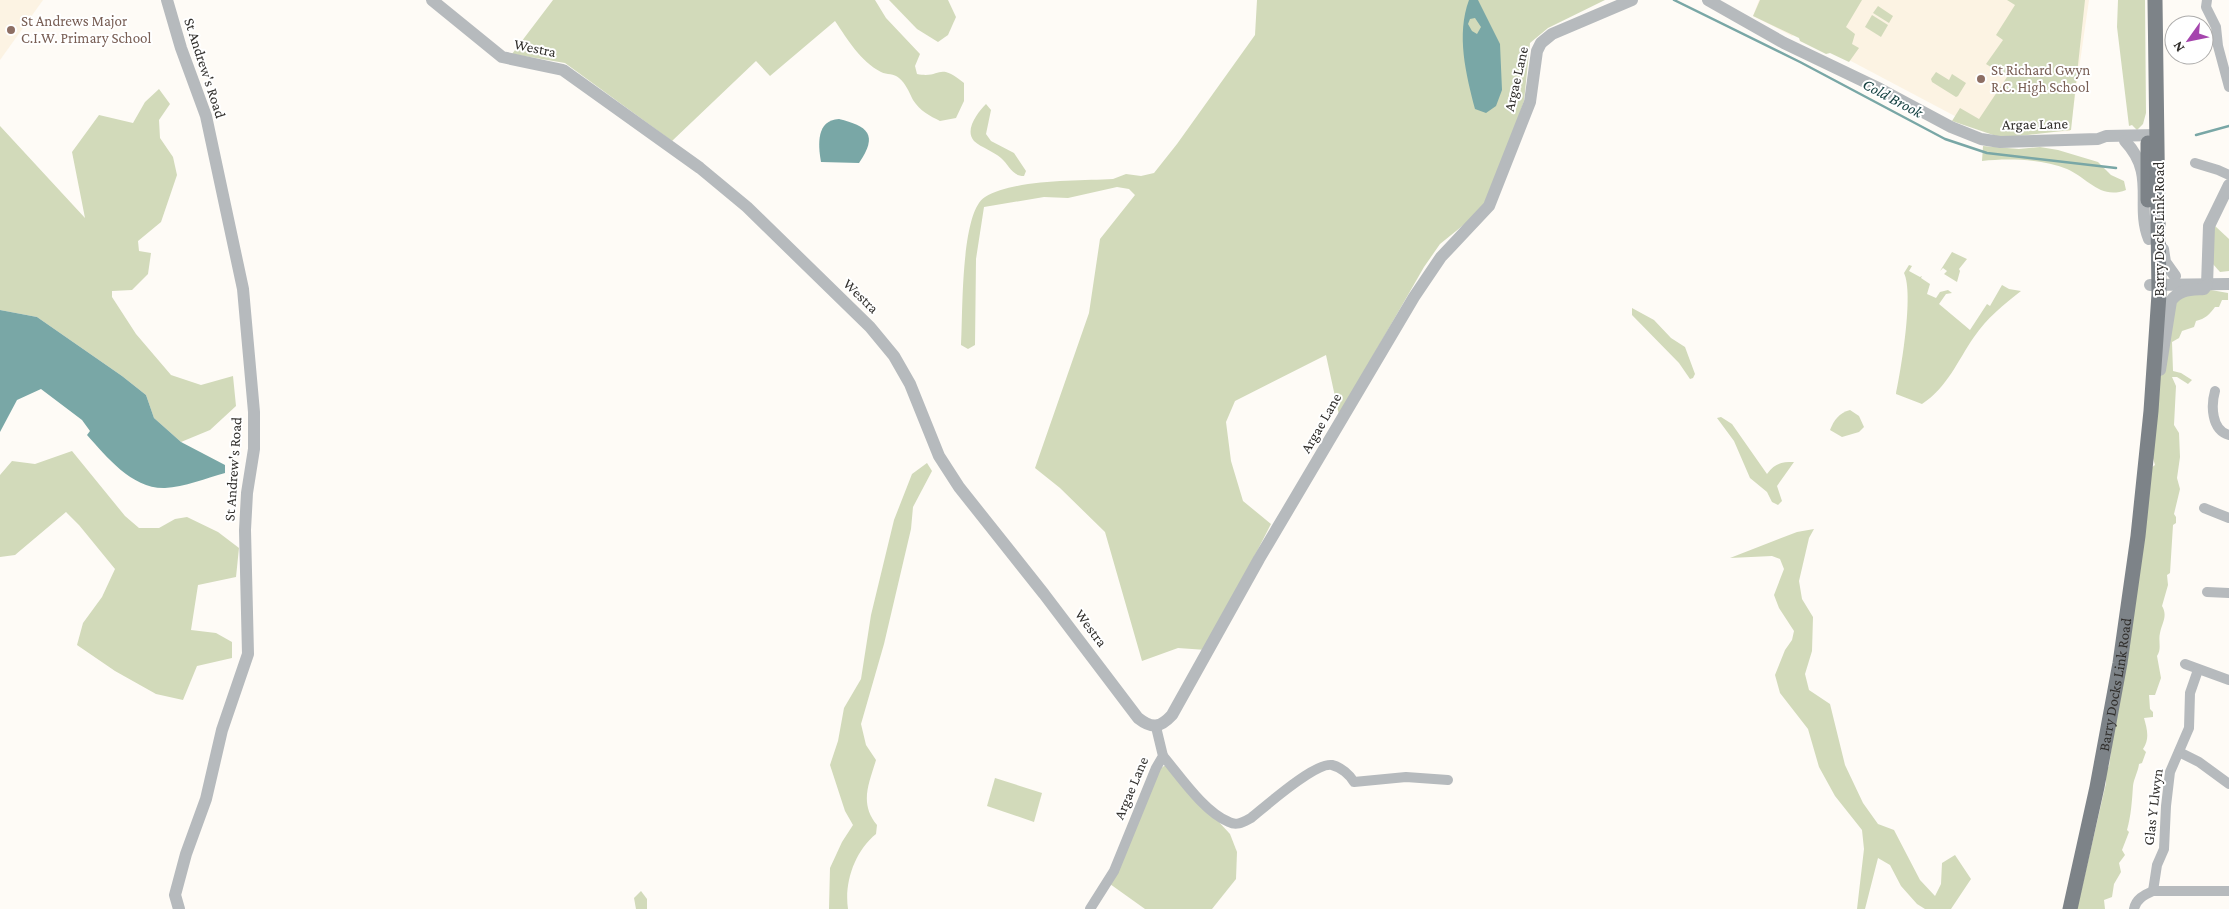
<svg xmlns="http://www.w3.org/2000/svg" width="2229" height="909" font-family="'Crimson Pro',serif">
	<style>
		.built { fill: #fcf3e3 }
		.green { fill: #d2daba }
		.water { fill: #79a7a6; fill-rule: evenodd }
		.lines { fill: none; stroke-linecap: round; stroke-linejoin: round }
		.stream { stroke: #79a7a6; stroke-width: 2.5 }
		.minor { stroke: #b6babd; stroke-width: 10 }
		.tertiary { stroke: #b6babd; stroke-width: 12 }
		.primary { stroke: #7d8388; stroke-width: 15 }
		.education-dot { fill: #8d6e63; stroke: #fff; stroke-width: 2 }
		.labels { text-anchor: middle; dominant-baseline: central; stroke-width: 4; stroke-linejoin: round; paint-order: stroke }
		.education-label { font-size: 15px; fill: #785e54; stroke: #fff; text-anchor: start }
		.street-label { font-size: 15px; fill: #312f2c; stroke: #fff }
		.water-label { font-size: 16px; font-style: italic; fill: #164242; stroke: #fff }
	</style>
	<rect width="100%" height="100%" fill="#fefbf6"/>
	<!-- built -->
	<g class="built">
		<path d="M0 0H43L0 60Z"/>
		<path d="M1759 0H2089L2070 131 2014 134 1968 123 1798 33 1792 36 1753 16Z"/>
	</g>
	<!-- green -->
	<g class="green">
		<path d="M553 0H875L886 18 920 54 915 66 917 74C942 79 937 61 964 83V101L956 118 940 121C930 116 920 111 913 100 909 92 906 84 899 78 894 73 887 75 881 72 860 61 848 40 835 21L770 76 756 61 672 141 565 63 512 54Z"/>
		<path d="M889 0H948L956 17 948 35 938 42 917 29Z"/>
		<path d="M1257 0H1605L1548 28 1530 43 1524 101 1487 206 1440 244 1424 267 1339 415 1326 355 1235 401 1226 422 1231 461 1243 501 1271 524 1206 650 1178 648 1142 661 1105 532 1060 488 1035 468 1089 313 1100 239 1135 195 1129 189 1117 187 1068 198 1044 197 984 207 976 259 975 345 968 349 961 345C963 317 960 212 985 197 1015 179 1077 181 1113 179L1126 174 1141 176 1154 173 1177 144 1255 35Z"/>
		<path d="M1760 0H1862L1846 27 1855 34 1852 44 1859 48 1849 62 1830 53 1826 54 1800 41 1799 38 1753 16Z"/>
		<path d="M2007 0H2085L2071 130 2002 138 1952 121 1960 108 1979 119 2007 77 1986 64 2003 40 1996 35 2015 5Z"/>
		<path d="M2118 0H2145L2146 113 2143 124 2137 130 2132 125 2129 126 2117 27Z"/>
		<path d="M1878 6 1893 16 1889 23 1873 13Z"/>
		<path d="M1872 15 1888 25 1881 37 1865 27Z"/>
		<path d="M1936 72 1949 80 1952 74 1966 83 1958 96 1956 97 1932 82 1931 79Z"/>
		<path d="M159 89 170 104 159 120 160 138 173 157 177 175 161 222 138 241 139 251 151 253 148 274 132 290 112 291V297L136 334 171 375 201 385 233 376 236 406 210 430 181 442 154 418 146 395 122 376 37 317 0 310V126L85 218 72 152 99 115 133 123 145 102Z"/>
		<path d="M986 104 991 110 986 134 991 141 1014 153 1026 171 1024 176C1012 176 1009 165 1001 158 993 151 982 148 974 141 964 130 978 112 986 104Z"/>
		<path d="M1983 146 2019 149 2040 147 2058 150 2098 162 2111 175 2124 181 2126 190C2100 200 2088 178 2067 169 2041 159 2009 158 1982 161Z"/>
		<path d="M2214 225 2229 239V271L2220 272 2212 263Z"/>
		<path d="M1952 252 1967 259 1959 269 1960 271 1957 282 1944 274 1947 271 1943 268 1940 271Z"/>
		<path d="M1909 265 1912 266 1909 271 1920 277 1922 276 1921 278 1930 284 1927 294 1936 298 1940 292 1948 290 1952 293 1946 294 1939 304 1970 330 1987 304 1990 306 2002 285 2009 289 2021 291C2003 305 1987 318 1974 337 1958 360 1947 388 1922 404L1896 394C1901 370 1914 294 1904 273Z"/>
		<path d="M2211 290 2228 293V300H2222L2219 307H2215C2210 314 2205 319 2196 321L2194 327 2182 331 2179 338 2172 342 2173 371 2181 373 2192 380 2188 384 2177 377H2172L2176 386 2174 425 2179 433 2180 457 2177 478 2180 489 2174 514 2176 517V523L2173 525 2170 573 2167 575 2168 585 2162 606C2168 616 2162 623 2160 633 2158 641 2162 649 2157 656L2161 678 2155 695H2149L2150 709 2153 712V717L2144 718C2147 729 2150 739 2143 749L2146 752 2142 763 2139 764C2138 772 2134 778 2133 786 2132 801 2131 816 2127 830L2129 832 2122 850 2125 855 2119 863 2121 872 2114 884 2112 897 2104 900 2105 909H2077L2106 783V771L2109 766 2151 468 2155 465 2153 458 2158 389 2176 298Z"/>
		<path d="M1632 308 1654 320 1671 338 1685 347 1695 374 1693 378 1690 379 1679 363 1632 315Z"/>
		<path d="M1850 410 1859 416 1864 427 1859 432 1842 437 1830 430C1834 420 1839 413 1850 410Z"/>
		<path d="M1721 417 1732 424 1767 474C1775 463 1781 462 1794 462L1777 486 1782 501 1778 505 1772 502 1767 492 1750 478 1734 441 1717 418Z"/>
		<path d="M72 451 125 516 139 528H159L175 519 187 517 218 532 239 548 236 577 198 585 191 630 216 633 232 642V658L197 666 183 700 156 694 115 671 77 645 83 623 102 597 115 569 79 525 66 512 15 555 0 557V475L12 461 35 464Z"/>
		<path d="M927 463 932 471 913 507 911 529 884 644 861 724 866 745 876 760C869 784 859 803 877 825L876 834C855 851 844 882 848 909H829L830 868 842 842 853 825 845 811 830 765 838 741 844 708 861 679 871 615 894 520 912 474Z"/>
		<path d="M1814 529 1809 538 1799 581 1802 599 1813 617 1812 651 1805 674 1809 690 1830 704 1845 765 1863 803 1878 824 1894 830 1920 880 1935 896 1941 884 1942 863 1955 855 1971 879 1951 909H1925L1917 904 1901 886 1890 865 1878 858 1865 909H1857L1864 849 1862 830 1835 796 1819 767 1808 729 1780 693 1775 675 1785 650 1792 640 1794 631 1779 608 1774 595 1784 569 1780 559 1772 556 1730 558 1797 532Z"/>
		<path d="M1164 766H1167L1230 834 1237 852 1236 879 1212 909H1145L1110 884 1160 769Z"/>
		<path d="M995 778 1042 793 1034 822 987 806Z"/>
		<path d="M641 891 647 899V909H636L634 898Z"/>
	</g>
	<!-- water -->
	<g class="water">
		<path d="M1469 0H1478L1500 44 1502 90 1496 106 1486 113 1475 109C1466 74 1456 35 1469 0ZM1475 18 1481 27 1477 34 1472 31 1468 24 1470 19Z"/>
		<path d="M839 119C867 126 879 134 859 163L821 162C818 145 816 120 839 119Z"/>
		<path d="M0 310 37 317 122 376 146 395 154 418 181 442 225 465V473C207 478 184 487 165 488 132 489 107 457 87 435L90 431 82 420 41 389 17 400 0 432Z"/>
	</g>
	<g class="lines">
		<!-- stream -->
		<g class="stream">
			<path d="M1674 0 1800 62 1945 139 1987 153 2116 168"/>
			<path d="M2196 135 2229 126"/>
		</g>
		<!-- minor -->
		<g class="minor">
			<path d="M2207 0 2206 7 2216 27 2218 46 2229 87"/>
			<path d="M2195 163 2218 170 2229 175"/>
			<path d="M2215 391C2211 405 2211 430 2229 435"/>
			<path d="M2204 508 2229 518"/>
			<path d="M2207 592 2229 593"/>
			<path d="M2185 664 2229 680"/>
			<path d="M2179 752 2199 762 2229 784"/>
			<path d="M1163 756C1180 776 1204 812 1229 822 1237 826 1243 822 1251 818 1266 806 1315 762 1332 765 1341 767 1350 775 1354 782L1406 777 1448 780"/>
			<path d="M2153 891 2157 865 2164 849 2166 806 2170 772 2189 728 2190 693 2198 670"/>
			<path d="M1090 909 1114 871 1156 768 1163 756 1156 727"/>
			<path d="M2134 909C2136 899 2144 895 2153 891H2229"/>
		</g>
		<!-- tertiary -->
		<g class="tertiary">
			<path d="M167 0 181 48 206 116 243 289 254 412V449L247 493 245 530 248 654 222 730 206 799 186 854 175 895 179 909"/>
			<path d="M432 0 502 57 563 70 700 168 747 207 870 327 894 356 910 384 939 456 959 487 1044 594 1138 718C1152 729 1160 728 1172 715L1259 559 1414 297 1441 257 1489 206 1530 102 1537 51 1541 43 1552 34 1632 0"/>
			<path d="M1708 0 1784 43 1880 89 1951 127 1981 139 2000 142 2098 139 2106 136 2157 135"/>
			<path d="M2125 141C2157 175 2135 204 2149 239"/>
			<path d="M2163 249 2165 262 2175 276"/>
			<path d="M2150 285 2229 284"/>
			<path d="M2207 285 2209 226 2229 185"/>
			<path d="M2160 370 2171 301C2179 289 2191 290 2204 289L2207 285"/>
		</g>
		<!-- primary -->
		<g class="primary">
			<path d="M2148 143V200"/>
			<path id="s1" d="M2070 909 2097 787 2120 663 2138 536 2151 411 2159 294 2155 0"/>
		</g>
	</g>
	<!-- markers -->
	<g class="education-dot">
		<circle cx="11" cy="30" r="5"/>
		<circle cx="1981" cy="79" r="5"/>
	</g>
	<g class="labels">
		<!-- education labels -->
		<g class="education-label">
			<text x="21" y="21">St Andrews Major<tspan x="21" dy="17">C.I.W. Primary School</tspan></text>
			<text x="1991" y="70">St Richard Gwyn<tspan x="1991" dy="17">R.C. High School</tspan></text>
		</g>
		<!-- street labels -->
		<g class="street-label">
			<text transform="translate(535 48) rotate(12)">Westra</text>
			<text transform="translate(205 68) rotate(72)">St Andrew's Road</text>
			<text transform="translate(1516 79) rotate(-77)">Argae Lane</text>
			<text transform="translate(2035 124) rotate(-1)">Argae Lane</text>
			<text transform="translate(2159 229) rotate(-90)">Barry Docks Link Road</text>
			<text transform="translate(861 296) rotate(44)">Westra</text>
			<text transform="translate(1321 423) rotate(-60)">Argae Lane</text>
			<text transform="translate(233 469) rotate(-86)">St Andrew's Road</text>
			<text transform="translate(1091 628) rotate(53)">Westra</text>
			<text stroke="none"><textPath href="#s1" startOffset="229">Barry Docks Link Road</textPath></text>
			<text transform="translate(1131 788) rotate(-67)">Argae Lane</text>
			<text transform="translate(2153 807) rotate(-83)">Glas Y Llwyn</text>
		</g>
		<!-- water labels -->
		<g class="water-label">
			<text transform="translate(1893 98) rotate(28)">Cold Brook</text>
		</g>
	</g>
	<!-- north arrow -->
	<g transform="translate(2189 40) rotate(237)"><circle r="24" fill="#ffffff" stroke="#adacab"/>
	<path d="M0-4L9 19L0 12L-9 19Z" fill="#a545ad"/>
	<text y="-8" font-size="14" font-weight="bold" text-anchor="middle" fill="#312f2c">N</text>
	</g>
</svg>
